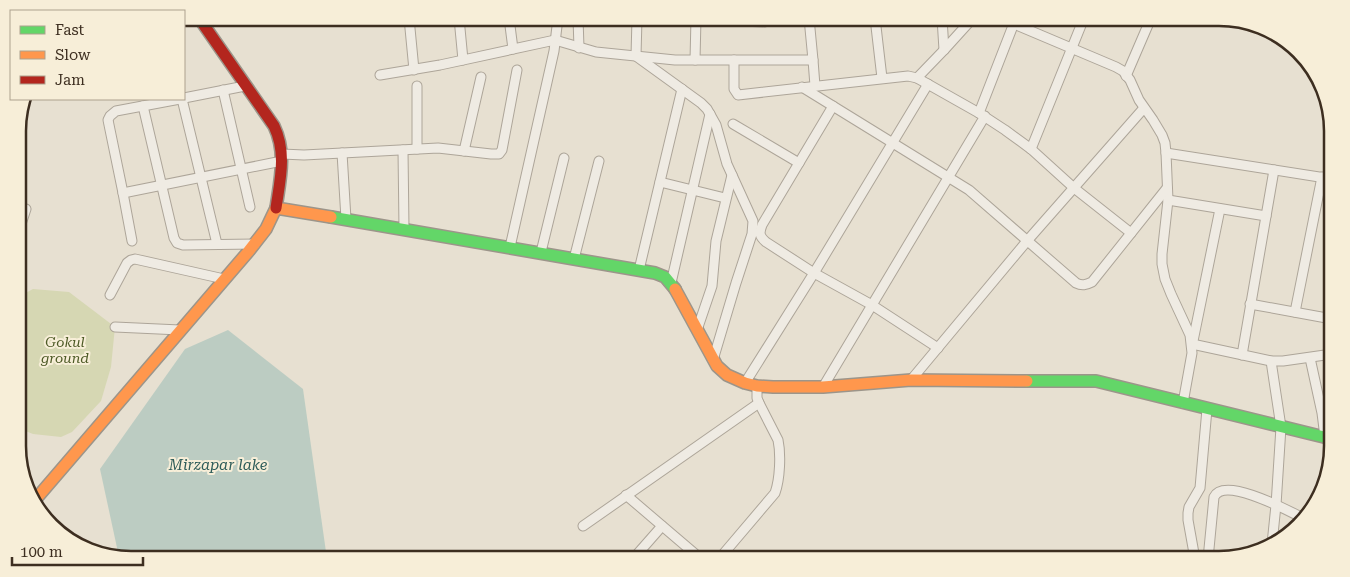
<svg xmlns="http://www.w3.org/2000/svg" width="1350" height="577" font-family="'Roboto Serif',serif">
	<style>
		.green { fill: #d6d7b3 }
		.water { fill: #bcccc2 }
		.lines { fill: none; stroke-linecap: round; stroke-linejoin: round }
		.street-casing { stroke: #ada599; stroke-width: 11 }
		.fast-casing { stroke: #9c958a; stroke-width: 14 }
		.slow-casing { stroke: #9c958a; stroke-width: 14 }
		.jam-casing { stroke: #9c958a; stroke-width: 14 }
		.street { stroke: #efebe3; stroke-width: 9 }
		.fast { stroke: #63d668; stroke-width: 11 }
		.slow { stroke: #ff974d; stroke-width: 11 }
		.jam { stroke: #b3261e; stroke-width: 11 }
		.labels { text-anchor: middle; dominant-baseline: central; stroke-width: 4; stroke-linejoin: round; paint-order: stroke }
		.park-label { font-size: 14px; font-style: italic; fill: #4d5a26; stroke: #f7eed8 }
		.water-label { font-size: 15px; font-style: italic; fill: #2f5d5a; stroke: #f7eed8 }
		.rim { fill: none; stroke: #3d2e20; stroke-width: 2.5 }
	</style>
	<rect width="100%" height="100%" fill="#e7e0d1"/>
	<!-- green -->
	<path class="green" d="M33 289 69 292 115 327 111 367 101 401 72 432 61 437 33 434 18 428V297Z"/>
	<!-- water -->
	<path class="water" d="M228 330 303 389 327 559H131L119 557 100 469 185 349Z"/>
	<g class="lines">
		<!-- street casing -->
		<g class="street-casing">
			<g id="street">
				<path d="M409 18 414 70"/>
				<path d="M459 18 463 60"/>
				<path d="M509 18 513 49"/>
				<path d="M578 18 579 48"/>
				<path d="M637 18 636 56 701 103 707 109 716 125 727 164 753 221 752 234 736 283 713 360"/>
				<path d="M875 18 882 78"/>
				<path d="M942 18 944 50"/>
				<path d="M1000 18 1116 67 1123 71 1130 80 1139 100 1153 120 1162 135 1165 143 1166 153 1168 200 1162 254V264L1165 279 1171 294 1190 335 1192 353 1183 403"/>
				<path d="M696 19 765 22"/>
				<path d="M695 60 696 18"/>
				<path d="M734 60V89L738 95 908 76 917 78 979 113 1005 130 1031 149 1074 188 1131 233"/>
				<path d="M813 60 815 86"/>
				<path d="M380 75 440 65 555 40 596 52 675 60H813L809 18"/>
				<path d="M1126 76 1151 18"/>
				<path d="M917 78 944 50 973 18"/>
				<path d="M417 86V149"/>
				<path d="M802 87 969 190 1076 283C1082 286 1086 285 1092 282L1167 188"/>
				<path d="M223 90 250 207"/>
				<path d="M184 98 245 86"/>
				<path d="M182 99 217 244"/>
				<path d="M143 106 174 238 177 243 183 245 255 244"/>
				<path d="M833 106 762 225C759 233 759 236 766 242L814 273 872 305 938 348"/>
				<path d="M979 113 1016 18"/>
				<path d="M733 124 799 163"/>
				<path d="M1031 149 1084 18"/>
				<path d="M403 150 404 229"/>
				<path d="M464 151 481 77"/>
				<path d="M342 153 346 219"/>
				<path d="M1166 153 1332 179"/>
				<path d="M282 154 304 155 438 148 491 154H499L502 150 517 70"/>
				<path d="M660 182 725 198"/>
				<path d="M123 193 282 161"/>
				<path d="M1168 200 1266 216"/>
				<path d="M18 233 26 209"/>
				<path d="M132 241 123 193 108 120 110 116 116 111 180 99"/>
				<path d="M510 247 554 51 558 18"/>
				<path d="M541 252 564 158"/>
				<path d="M574 259 599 161"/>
				<path d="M639 270 682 89"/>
				<path d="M671 283 710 114"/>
				<path d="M110 295 127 263 131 260 135 259 224 279"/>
				<path d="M1250 304 1332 319"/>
				<path d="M1295 312 1322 177"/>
				<path d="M115 327 180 330"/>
				<path d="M697 330 712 286 716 241 732 175"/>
				<path d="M1193 341 1220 209"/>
				<path d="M1192 344 1271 361H1283L1332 354"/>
				<path d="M1242 355 1274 170"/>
				<path d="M1310 358 1322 413 1325 437"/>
				<path d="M1271 361 1281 427 1276 505 1272 544"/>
				<path d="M911 380 1027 241 1144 108"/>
				<path d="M745 383 814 273 928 84"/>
				<path d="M823 387 985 116"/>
				<path d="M626 495 701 559"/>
				<path d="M583 526 759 403"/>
				<path d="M633 559 662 526"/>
				<path d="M719 559 775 493C780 479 781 454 778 440L759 403 757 398V386"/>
				<path d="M1195 559 1188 520V513L1189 507 1200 488 1207 409"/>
				<path d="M1208 559 1214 497C1224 476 1287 510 1301 517"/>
			</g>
		</g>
		<!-- fast casing -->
		<g class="fast-casing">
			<g id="fast">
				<path d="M331 217 655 273 665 277 675 289"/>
				<path d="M1027 381H1096L1332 439"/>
			</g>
		</g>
		<!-- slow casing -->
		<g class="slow-casing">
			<g id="slow">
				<path d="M675 289 717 366 727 375 745 383 757 386 773 387H823L911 380 1027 381"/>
				<path d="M35 500 248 252 266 229 276 208 331 217"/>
			</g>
		</g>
		<!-- jam casing -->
		<g class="jam-casing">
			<path id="jam" d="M199 18 274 126C287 153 280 180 276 208"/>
		</g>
		<!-- street -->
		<use href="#street" class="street"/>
		<!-- fast -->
		<use href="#fast" class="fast"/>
		<!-- slow -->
		<use href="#slow" class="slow"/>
		<!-- jam -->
		<use href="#jam" class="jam"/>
	</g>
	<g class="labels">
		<!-- park labels -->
		<g class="park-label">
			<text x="65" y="342">Gokul<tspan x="65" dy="16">ground</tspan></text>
		</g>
		<!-- water labels -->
		<g class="water-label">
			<text x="218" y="465">Mirzapar lake</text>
		</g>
	</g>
	<!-- crop -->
	<path d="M0 0H1350V577H0ZM131 26H1219A105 105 0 0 1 1324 131V446A105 105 0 0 1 1219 551H131A105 105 0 0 1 26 446V131A105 105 0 0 1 131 26Z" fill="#f7eed8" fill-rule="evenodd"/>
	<path class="rim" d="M131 26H1219A105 105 0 0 1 1324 131V446A105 105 0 0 1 1219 551H131A105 105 0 0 1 26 446V131A105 105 0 0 1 131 26Z"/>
	<!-- legend -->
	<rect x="10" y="10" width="175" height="90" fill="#f7eed8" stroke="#ada18e"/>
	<rect x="20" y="26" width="25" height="8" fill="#63d668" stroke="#ada18e"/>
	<text x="55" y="35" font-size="15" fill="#3d2e20">Fast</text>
	<rect x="20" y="51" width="25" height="8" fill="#ff974d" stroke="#ada18e"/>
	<text x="55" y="60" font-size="15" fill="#3d2e20">Slow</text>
	<rect x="20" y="76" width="25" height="8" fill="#b3261e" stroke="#ada18e"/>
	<text x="55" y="85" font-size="15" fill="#3d2e20">Jam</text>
	<!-- scale -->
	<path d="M12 557v8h131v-8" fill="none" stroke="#3d2e20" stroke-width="2.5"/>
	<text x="20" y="557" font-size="15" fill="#3d2e20" stroke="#f7eed8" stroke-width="4" paint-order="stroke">100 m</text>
</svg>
